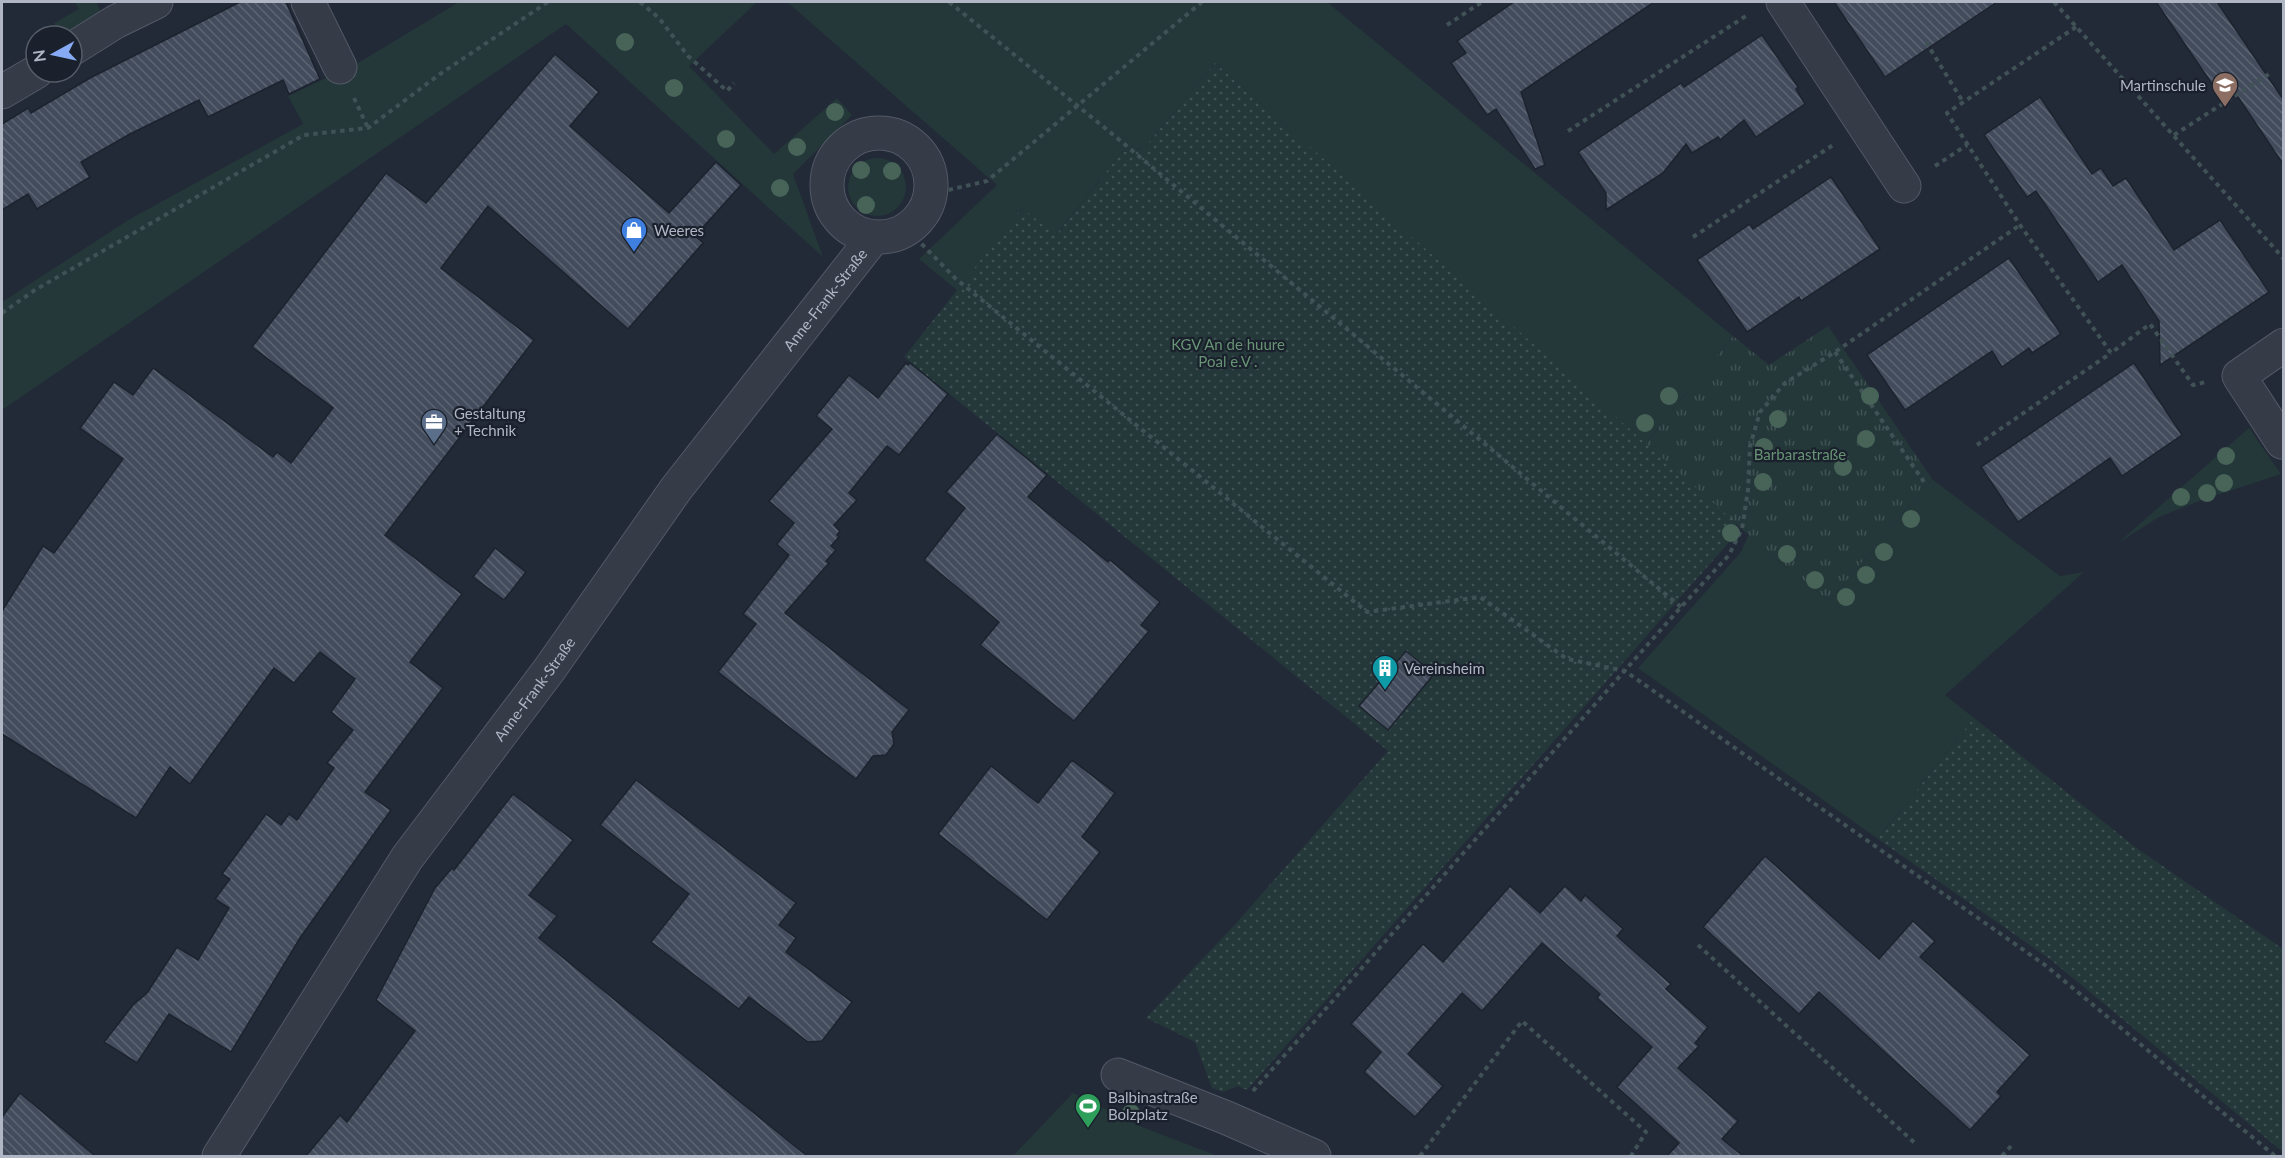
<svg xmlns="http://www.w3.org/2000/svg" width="2285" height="1158" font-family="Lato,sans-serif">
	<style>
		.grass { fill: #243739 }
		.park { fill: url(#park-tufts) }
		.garden { fill: url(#garden-dots) }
		.building { fill: url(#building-back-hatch); stroke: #1c232f; stroke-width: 1.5 }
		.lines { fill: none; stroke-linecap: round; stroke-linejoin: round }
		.minor-casing { stroke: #535966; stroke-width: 35 }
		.path { stroke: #415256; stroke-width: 4; stroke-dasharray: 4.5 4.5; stroke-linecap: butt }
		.minor { stroke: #353c48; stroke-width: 33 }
		.tree { fill: #486459 }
		.labels { text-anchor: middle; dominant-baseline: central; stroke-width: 4.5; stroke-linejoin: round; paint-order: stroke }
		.poi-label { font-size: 15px; fill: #b0b6c4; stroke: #1a212c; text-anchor: start }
		.street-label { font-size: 15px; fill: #b0b6c4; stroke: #1a212c }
		.park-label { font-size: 15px; fill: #689475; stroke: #1a212c }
	</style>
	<defs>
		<pattern id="park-tufts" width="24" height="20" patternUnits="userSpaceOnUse" patternTransform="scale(1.5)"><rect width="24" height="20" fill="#243739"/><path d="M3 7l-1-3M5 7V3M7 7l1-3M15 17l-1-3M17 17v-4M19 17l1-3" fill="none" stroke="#415254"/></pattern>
		<pattern id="garden-dots" width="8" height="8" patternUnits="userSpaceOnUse" patternTransform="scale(1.5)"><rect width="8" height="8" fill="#243739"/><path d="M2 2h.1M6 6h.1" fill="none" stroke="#415254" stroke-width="1.8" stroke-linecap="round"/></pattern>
		<pattern id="building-back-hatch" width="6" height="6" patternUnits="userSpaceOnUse" patternTransform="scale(1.5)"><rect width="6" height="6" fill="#434c5c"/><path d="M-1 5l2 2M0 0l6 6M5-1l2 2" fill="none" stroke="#5c6472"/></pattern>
	</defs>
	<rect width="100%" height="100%" fill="#222a37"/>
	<!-- grass -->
	<g class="grass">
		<path d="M75 2H96L102 14 59 36 54 23 79 9Z"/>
		<path d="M459 2H757L689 66 774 154 837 98 852 115 793 174 823 257 566 24 2 410V302L130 219 303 124 288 96 358 63Z"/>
		<path d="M787 2H1327L1733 336 1645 444 1215 63 1144 148 1122 152 1055 236 1022 208 958 291 919 259 997 185Z"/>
		<circle cx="877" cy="187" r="29"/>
		<path d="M2249 428 2281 474 2202 500 2159 517 2118 543Z"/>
		<path d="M1932 479 2060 576 2084 572 1945 695 1974 718 1878 839 1638 668 1741 552 1749 534 1776 559 1829 601Z"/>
		<path d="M1073 1093 1142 1127 1218 1156H1013Z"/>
	</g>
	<!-- park -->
	<path class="park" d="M1828 326 1932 479 1829 601 1776 559 1645 444 1733 336 1769 365Z"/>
	<!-- garden -->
	<g class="garden">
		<path d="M1215 63 1736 523 1730 541 1247 1090 1238 1086 1223 1092 1212 1088 1195 1042 1146 1018 1230 930 1388 751 904 357 1022 208 1056 235 1122 152 1144 148Z"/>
		<path d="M1974 718 2135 847 2283 949V1152L2051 960 1878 839Z"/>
	</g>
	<!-- building -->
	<g class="building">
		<path d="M240 2H286L320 79 289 94 283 80 208 117 199 100 130 134 81 162 90 177 37 209 28 194 2 210V124L28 108 31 113 90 78Z"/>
		<path d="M1514 2H1654L1521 92 1545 165 1535 169 1496 109 1487 115 1451 63 1466 53 1457 41Z"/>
		<path d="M1834 2H1997L1885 77Z"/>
		<path d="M2156 2H2217L2283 99V164L2224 76 2212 84Z"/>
		<path d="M1762 35 1798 87 1796 89 1805 104 1756 137 1744 120 1720 140 1718 137 1692 153 1686 144 1663 173 1606 210V193L1578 152 1681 83 1684 87Z"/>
		<path d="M555 54 599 92 570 126 669 213 716 162 741 185 695 236 703 243 628 329 488 206 441 268 534 340 385 535 462 594 410 662 443 688 365 792 391 810 300 938 231 1052 169 1014 137 1063 104 1042 133 1005 147 993 177 947 198 960 229 908 215 899 230 879 222 874 266 814 281 825 289 814 297 820 334 768 327 763 353 730 331 712 355 679 320 652 294 683 274 668 190 784 170 767 136 818 2 734V611L43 546 54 553 123 459 80 428 114 382 133 395 153 368 273 457 277 452 291 463 333 408 252 347 386 173 426 203Z"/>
		<path d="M2040 97 2092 174 2101 168 2113 186 2126 178 2174 250 2220 220 2269 292 2160 365 2159 321 2122 265 2098 282 2036 191 2027 197 1984 135Z"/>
		<path d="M1831 177 1880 249 1801 301 1799 297 1747 332 1697 260 1750 224 1753 229Z"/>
		<path d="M2009 258 2061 334 2032 353 2029 348 2002 367 1992 351 1905 410 1867 355Z"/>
		<path d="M906 363 908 365 910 363 948 394 899 455 887 446 849 493 857 500 834 525 840 531 837 535 839 537 831 546 836 550 826 561 829 563 785 613 909 710 892 732 894 744 886 755 873 756 856 779 718 672 756 624 743 614 789 555 777 544 794 523 769 501 832 429 816 416 849 375 878 398Z"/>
		<path d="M2134 363 2182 435 2122 476 2110 458 2018 522 1981 467Z"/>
		<path d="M997 434 1047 475 1028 497 1108 562 1110 560 1160 602 1141 625 1149 631 1074 721 980 645 999 622 924 560 965 508 946 492Z"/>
		<path d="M495 548 526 572 504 600 473 577Z"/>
		<path d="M1406 651 1434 674 1388 730 1359 706Z"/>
		<path d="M1072 760 1115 793 1082 837 1100 852 1047 920 938 834 991 766 1038 803Z"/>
		<path d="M636 780 796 903 779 925 796 938 786 952 852 1002 822 1041 808 1042 749 997 739 1009 651 942 689 894 600 825Z"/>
		<path d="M513 794 573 840 529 895 557 916 539 938 807 1156H306L340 1115 347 1122 415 1031 376 1000 435 888 452 868 454 870Z"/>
		<path d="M1765 856 1879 959 1913 921 1935 941 1920 957 2030 1055 1997 1092 2001 1096 1970 1130 1819 992 1799 1014 1703 927Z"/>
		<path d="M1510 886 1540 913 1565 886 1581 901 1585 895 1623 929 1617 936 1671 984 1666 989 1708 1027 1695 1043 1699 1046 1678 1068 1738 1121 1722 1139 1743 1156H1667L1679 1143 1617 1087 1652 1047 1597 998 1600 994 1542 943 1482 1011 1462 993 1408 1054 1443 1086 1415 1117 1364 1072 1381 1052 1351 1024 1423 944 1443 962Z"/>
		<path d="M20 1093 95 1156H2V1117Z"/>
	</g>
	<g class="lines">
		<!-- minor casing -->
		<g class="minor-casing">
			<g id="minor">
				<path d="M308 2 340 67"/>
				<path d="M1783 2 1904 186"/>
				<path d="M72 49 115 22 156 2"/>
				<path d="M2 92 36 72"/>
				<circle cx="879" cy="185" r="52"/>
				<path d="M2284 345 2239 376 2282 442 2284 441"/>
				<path d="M1118 1075 1227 1118 1314 1156"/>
				<path id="s1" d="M219 1156 407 858 549 670 676 489 873 238"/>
			</g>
		</g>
		<!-- path -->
		<g class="path">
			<path d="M640 2 659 18 688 56 727 91 734 83"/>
			<path d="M949 2 1105 128 1681 607"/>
			<path d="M2054 2 2284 259"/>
			<path d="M1447 25 1482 2"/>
			<path d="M2076 27 1947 113 2020 225 2111 353 2150 324 2193 385 2206 382"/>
			<path d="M1926 42 1963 102"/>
			<path d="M354 98 368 128"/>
			<path d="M1568 131 1749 14"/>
			<path d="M2174 135 2269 74"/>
			<path d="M1935 166 1967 145"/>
			<path d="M931 194 987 181 1202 2"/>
			<path d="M909 231 956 279 1367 612 1480 597 1567 659 1625 671 2045 965 2275 1156"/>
			<path d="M1693 237 1833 145"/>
			<path d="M2 313 35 290 304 135 368 128 440 74 548 2"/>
			<path d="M1835 352 1924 482"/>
			<path d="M1977 445 2111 353"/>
			<path d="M1698 945 1917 1145"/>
			<path d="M1253 1091 1681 607 1729 555 1742 529 1748 490 1750 446 1760 412 1785 383 1835 352 2020 225"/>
			<path d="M1420 1156 1522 1021 1646 1132 1631 1156"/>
			<path d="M2002 1156 2011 1146"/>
		</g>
		<!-- minor -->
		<use href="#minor" class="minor"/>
	</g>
	<!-- trees -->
	<g class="tree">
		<circle cx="625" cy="42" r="9"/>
		<circle cx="674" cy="88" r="9"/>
		<circle cx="835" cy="112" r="9"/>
		<circle cx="726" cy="139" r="9"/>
		<circle cx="797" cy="147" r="9"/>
		<circle cx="861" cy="170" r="9"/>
		<circle cx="892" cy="171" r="9"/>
		<circle cx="780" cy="188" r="9"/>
		<circle cx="866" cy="205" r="9"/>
		<circle cx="1669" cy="396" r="9"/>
		<circle cx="1870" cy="396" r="9"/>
		<circle cx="1778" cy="419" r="9"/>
		<circle cx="1645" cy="423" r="9"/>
		<circle cx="1866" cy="439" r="9"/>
		<circle cx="1764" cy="447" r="9"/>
		<circle cx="2226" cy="456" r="9"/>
		<circle cx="1843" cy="467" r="9"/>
		<circle cx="1763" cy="482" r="9"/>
		<circle cx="2224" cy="483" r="9"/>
		<circle cx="2207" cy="493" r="9"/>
		<circle cx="2181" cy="497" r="9"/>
		<circle cx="1911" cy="519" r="9"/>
		<circle cx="1731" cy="533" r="9"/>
		<circle cx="1884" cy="552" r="9"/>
		<circle cx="1787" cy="554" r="9"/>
		<circle cx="1866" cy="575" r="9"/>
		<circle cx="1815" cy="580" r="9"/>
		<circle cx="1846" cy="597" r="9"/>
		<circle cx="1131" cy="1113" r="9"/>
	</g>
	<!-- icons -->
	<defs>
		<g id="school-pin" transform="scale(1.35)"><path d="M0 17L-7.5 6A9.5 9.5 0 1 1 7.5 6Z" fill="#8d6e63" stroke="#1a212c"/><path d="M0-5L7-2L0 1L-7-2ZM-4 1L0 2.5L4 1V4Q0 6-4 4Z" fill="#fff"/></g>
		<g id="shop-pin" transform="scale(1.35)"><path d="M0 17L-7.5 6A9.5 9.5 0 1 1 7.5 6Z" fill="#3f7fe0" stroke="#1a212c"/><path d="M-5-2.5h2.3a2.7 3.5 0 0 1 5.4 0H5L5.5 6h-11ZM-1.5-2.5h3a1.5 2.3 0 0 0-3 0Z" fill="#fff"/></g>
		<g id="office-pin" transform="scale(1.35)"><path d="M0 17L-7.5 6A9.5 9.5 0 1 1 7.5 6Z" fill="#5c6f8a" stroke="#1a212c"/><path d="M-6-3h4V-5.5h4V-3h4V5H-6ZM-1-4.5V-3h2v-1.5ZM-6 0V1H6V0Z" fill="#fff"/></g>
		<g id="building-pin" transform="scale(1.35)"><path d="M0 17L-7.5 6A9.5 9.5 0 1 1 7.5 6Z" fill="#0f9aa8" stroke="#1a212c"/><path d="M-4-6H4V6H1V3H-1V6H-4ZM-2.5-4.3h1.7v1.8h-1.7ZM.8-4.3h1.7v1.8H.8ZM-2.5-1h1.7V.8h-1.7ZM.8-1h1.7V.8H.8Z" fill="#fff"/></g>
		<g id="stadium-pin" transform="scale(1.35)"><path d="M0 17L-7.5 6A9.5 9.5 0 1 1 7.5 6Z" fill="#2e9e5b" stroke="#1a212c"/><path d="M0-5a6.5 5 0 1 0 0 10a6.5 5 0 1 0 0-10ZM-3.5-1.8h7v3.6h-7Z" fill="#fff"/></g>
	</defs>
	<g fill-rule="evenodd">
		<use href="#school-pin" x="2225" y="85"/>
		<use href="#shop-pin" x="634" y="230"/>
		<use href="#office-pin" x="434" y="422"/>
		<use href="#building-pin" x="1385" y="668"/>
		<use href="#stadium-pin" x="1088" y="1106"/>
	</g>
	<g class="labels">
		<!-- poi labels -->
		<g class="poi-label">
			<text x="2206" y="85" text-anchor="end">Martinschule</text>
			<text x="654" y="230">Weeres</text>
			<text x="454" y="413">Gestaltung<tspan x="454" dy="17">+ Technik</tspan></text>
			<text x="1404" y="668">Vereinsheim</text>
			<text x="1108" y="1097">Balbinastraße<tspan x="1108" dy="17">Bolzplatz</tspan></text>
		</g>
		<!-- street labels -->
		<g class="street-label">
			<text stroke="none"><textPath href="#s1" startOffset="1050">Anne-Frank-Straße</textPath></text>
			<text stroke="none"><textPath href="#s1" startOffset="564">Anne-Frank-Straße</textPath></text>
		</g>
		<!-- park labels -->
		<g class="park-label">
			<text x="1228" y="344">KGV An de huure<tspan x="1228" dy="17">Poal e.V .</tspan></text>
			<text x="1800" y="454">Barbarastraße</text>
		</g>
	</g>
	<!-- border -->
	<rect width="2285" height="1158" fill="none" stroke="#b0b6c4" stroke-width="6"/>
	<!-- north arrow -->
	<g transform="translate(54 54) rotate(262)"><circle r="28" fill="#1a212c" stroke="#565d69" stroke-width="1.5"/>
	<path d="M0-4.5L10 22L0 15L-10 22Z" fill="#86aaf3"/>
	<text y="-9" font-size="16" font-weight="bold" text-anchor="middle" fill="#b0b6c4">N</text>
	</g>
</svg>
